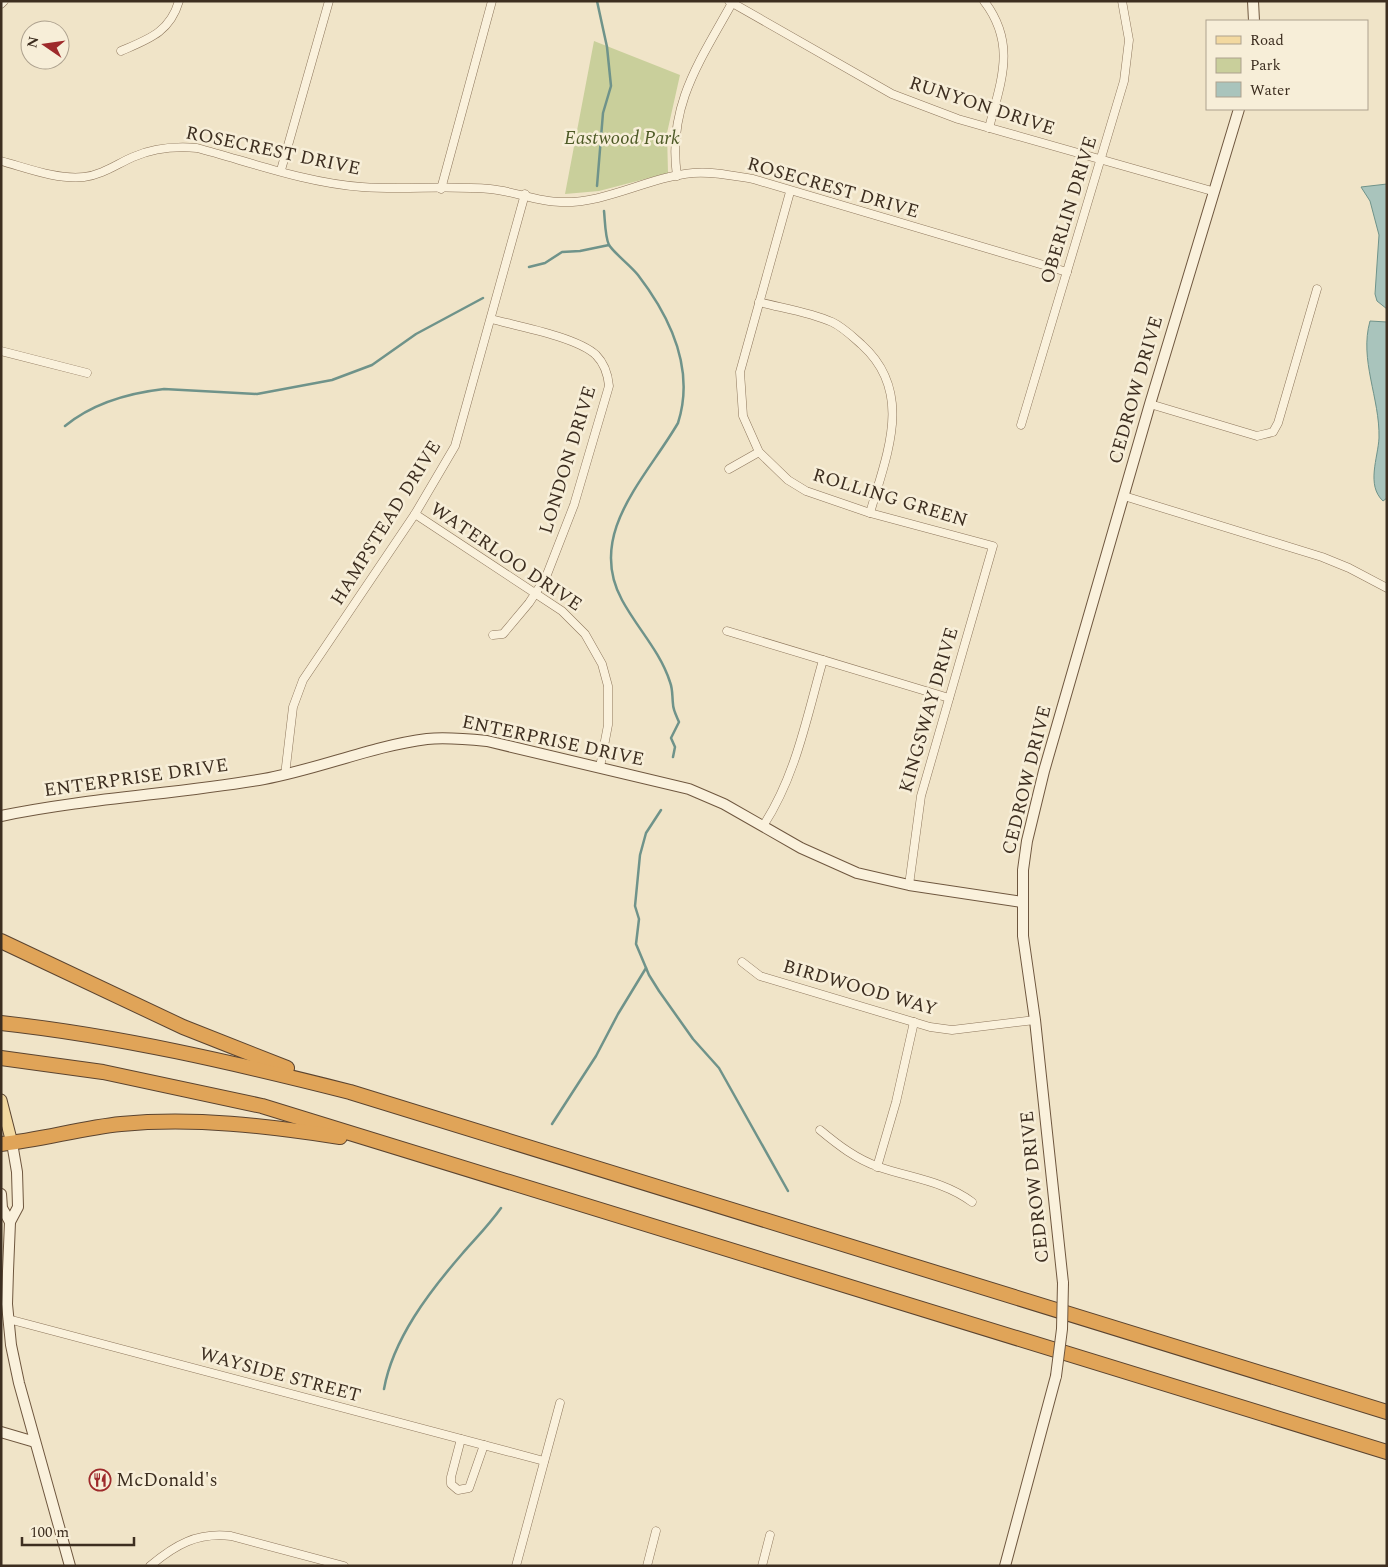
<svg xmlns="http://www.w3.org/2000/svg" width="1388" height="1567" font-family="Spectral,serif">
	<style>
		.green { fill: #c9cf9b }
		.water { fill: #a9c4bc; stroke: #6f938a }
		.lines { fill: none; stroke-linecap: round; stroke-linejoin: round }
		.stream { stroke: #6f938a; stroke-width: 2.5 }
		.street-casing { stroke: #8d765c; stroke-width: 9 }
		.secondary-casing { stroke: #6f573f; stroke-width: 12 }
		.primary-casing { stroke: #5b4430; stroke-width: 13 }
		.highway-casing { stroke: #5b4430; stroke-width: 16 }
		.street { stroke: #faf1dc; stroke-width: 8 }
		.secondary { stroke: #faf1dc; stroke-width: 10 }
		.primary { stroke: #f3d9a0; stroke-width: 11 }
		.highway { stroke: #e0a458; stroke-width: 14 }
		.secondary-bridge-casing { stroke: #6f573f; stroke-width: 12; stroke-linecap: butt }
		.secondary-bridge { stroke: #faf1dc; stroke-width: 10 }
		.labels { text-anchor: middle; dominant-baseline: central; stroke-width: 5; stroke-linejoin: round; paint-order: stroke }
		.street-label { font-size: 19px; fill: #3d2e20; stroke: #f7eed8 }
		.park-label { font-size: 19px; font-style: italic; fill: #4d5a26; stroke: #f7eed8 }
		.poi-label { font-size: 19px; fill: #3d2e20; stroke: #f7eed8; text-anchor: start }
	</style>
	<rect width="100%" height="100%" fill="#f0e4c8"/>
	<!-- green -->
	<path class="green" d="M594 41 680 75 667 133 668 173 599 191 565 194Z"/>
	<!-- water -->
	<g class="water">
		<path d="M1387 184V309L1377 301 1375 294 1379 235 1370 201 1361 187Z"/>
		<path d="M1370 321 1387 322V498L1383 501C1366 485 1378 458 1379 438 1380 398 1359 360 1370 321Z"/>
	</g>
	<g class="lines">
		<!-- stream -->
		<g class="stream">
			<path d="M597 1 607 47 611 86 603 113 597 186"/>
			<path d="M604 211C605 220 605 237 609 245 614 253 631 266 638 275 671 318 695 370 678 423 646 478 586 534 622 600 637 628 660 651 670 682 673 690 672 696 673 704 673 710 677 717 679 722L671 738 675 747 673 757"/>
			<path d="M529 267 545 263 562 252 580 251 609 245"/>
			<path d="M65 426C93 403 129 393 164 389L257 394 332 380 372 365 416 334 483 298"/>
			<path d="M661 810 646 833 640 855 635 906 639 919 636 944 649 975 659 991 693 1039 719 1068 788 1191"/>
			<path d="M552 1124 596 1056 618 1014 646 968"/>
			<path d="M384 1389C393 1339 429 1292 462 1254 475 1239 489 1225 501 1208"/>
		</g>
		<!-- street casing -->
		<g class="street-casing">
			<g id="street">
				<path d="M729 1 892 94 958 119 1212 191"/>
				<path d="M984 1C1017 44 1001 81 989 128"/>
				<path d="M1 4 4 1"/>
				<path d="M121 51C149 39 170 32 179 1"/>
				<path d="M1 161C27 168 57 180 84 177 102 175 117 164 133 157 154 148 174 146 197 148 250 162 306 183 362 187 405 190 447 185 490 189 514 191 537 202 560 202 606 204 648 177 693 173 712 171 734 176 753 179L1067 272"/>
				<path d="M281 170 329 1"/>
				<path d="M677 176C667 106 700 61 732 3"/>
				<path d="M441 189 492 1"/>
				<path d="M790 192 740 372 743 416 759 452 788 480 806 491 870 513 993 546 921 796 909 885"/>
				<path d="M759 302C782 308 810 312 832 322 843 327 853 337 862 345 915 393 886 456 870 513"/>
				<path d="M491 319C517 326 577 337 596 355 605 364 608 375 609 386L574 505 546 577 529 603 503 634 493 635"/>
				<path d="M1 351 87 373"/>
				<path d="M1150 404 1257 436 1273 432 1278 423 1317 289"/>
				<path d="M1021 425 1124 81 1129 40 1122 1"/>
				<path d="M729 469 759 452"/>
				<path d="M1124 496 1322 557 1349 568 1387 588"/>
				<path d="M415 514 562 611 585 634 602 664 608 686V725L600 767"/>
				<path d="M727 631 949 698"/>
				<path d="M285 775 293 707 303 680 415 514 455 446 525 194"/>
				<path d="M763 826C796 776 807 716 823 660"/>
				<path d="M742 962 760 976 930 1027 952 1030 1035 1020"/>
				<path d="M820 1130C838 1145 856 1159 879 1167 911 1178 944 1181 972 1202"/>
				<path d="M877 1167 896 1102 914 1022"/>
				<path d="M8 1319 544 1461"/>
				<path d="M461 1439 451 1477V1484L458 1490 469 1488 484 1445"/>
				<path d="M150 1566C175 1545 197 1532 231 1536L344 1566"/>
				<path d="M516 1566 560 1403"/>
				<path d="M647 1566 656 1531"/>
				<path d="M762 1566 770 1535"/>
			</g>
		</g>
		<!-- secondary casing -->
		<g class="secondary-casing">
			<g id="secondary">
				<path d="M1253 1 1254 21"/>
				<path d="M1 816C88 798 177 794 264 779 319 769 372 746 427 739 447 737 467 739 487 741L689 789 724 804 801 848 857 873 909 885 1022 902"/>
				<path d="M12 1143 17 1172 18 1207 10 1222 8 1271 7 1304 11 1345 19 1383 70 1566"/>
				<path d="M1 1194 2 1208 10 1222"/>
				<path d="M1063 1283 1035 1020 1023 936V870L1027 841 1044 771 1150 404 1239 109"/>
				<path d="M1 1432 35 1442"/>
				<path d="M1005 1566 1056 1376"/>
			</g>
		</g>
		<!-- primary casing -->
		<g class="primary-casing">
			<path id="primary" d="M1 1100 12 1143"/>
		</g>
		<!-- highway casing -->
		<g class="highway-casing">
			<g id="highway">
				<path d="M1 941 183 1027 287 1068"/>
				<path d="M1 1023C120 1036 235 1063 350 1092L1387 1412"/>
				<path d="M1 1058 103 1072 262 1106 1387 1452"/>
				<path d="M1 1144C41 1140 81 1128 121 1124 195 1117 267 1126 340 1137"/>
			</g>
		</g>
		<!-- street -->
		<use href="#street" class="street"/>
		<!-- secondary -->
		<use href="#secondary" class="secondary"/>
		<!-- primary -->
		<use href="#primary" class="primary"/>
		<!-- highway -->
		<use href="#highway" class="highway"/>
		<!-- secondary-bridge casing -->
		<g class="secondary-bridge-casing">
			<path id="secondary-bridge" d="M1056 1376 1062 1329 1063 1283"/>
		</g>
		<!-- secondary-bridge -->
		<use href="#secondary-bridge" class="secondary-bridge"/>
	</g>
	<!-- icons -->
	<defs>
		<g id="restaurant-ring" transform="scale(1.125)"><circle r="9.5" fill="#f7eed8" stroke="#9e2a2b" stroke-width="1.5"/><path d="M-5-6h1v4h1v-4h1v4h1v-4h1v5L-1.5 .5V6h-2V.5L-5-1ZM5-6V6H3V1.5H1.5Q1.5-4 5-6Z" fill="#9e2a2b"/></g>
	</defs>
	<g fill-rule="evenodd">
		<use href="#restaurant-ring" x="100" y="1480"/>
	</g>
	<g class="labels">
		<!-- street labels -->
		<g class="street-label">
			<text transform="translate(982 106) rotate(18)">RUNYON DRIVE</text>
			<text transform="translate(273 151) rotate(12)">ROSECREST DRIVE</text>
			<text transform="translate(833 188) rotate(16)">ROSECREST DRIVE</text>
			<text transform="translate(1069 210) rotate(-73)">OBERLIN DRIVE</text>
			<text transform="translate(1136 390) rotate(-74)">CEDROW DRIVE</text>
			<text transform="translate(568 460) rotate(-73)">LONDON DRIVE</text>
			<text transform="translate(890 498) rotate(17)">ROLLING GREEN</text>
			<text transform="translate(386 523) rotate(-58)">HAMPSTEAD DRIVE</text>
			<text transform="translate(506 557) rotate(34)">WATERLOO DRIVE</text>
			<text transform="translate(929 710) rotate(-74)">KINGSWAY DRIVE</text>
			<text transform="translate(553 741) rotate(12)">ENTERPRISE DRIVE</text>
			<text transform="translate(136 778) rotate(-8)">ENTERPRISE DRIVE</text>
			<text transform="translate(1027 780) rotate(-76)">CEDROW DRIVE</text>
			<text transform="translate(860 988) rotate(16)">BIRDWOOD WAY</text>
			<text transform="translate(1035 1187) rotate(-96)">CEDROW DRIVE</text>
			<text transform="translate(280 1375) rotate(15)">WAYSIDE STREET</text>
		</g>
		<!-- park labels -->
		<g class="park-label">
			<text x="622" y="138">Eastwood Park</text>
		</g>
		<!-- poi labels -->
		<g class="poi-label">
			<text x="116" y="1480">McDonald's</text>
		</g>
	</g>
	<!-- border -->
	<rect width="1388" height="1567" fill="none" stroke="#3d2e20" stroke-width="5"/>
	<!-- legend -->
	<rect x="1206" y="20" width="162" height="90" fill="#f7eed8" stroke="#ada18e"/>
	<rect x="1216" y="36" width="25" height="8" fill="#f3d9a0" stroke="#ada18e"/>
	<text x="1250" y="45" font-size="15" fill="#3d2e20">Road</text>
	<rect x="1216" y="58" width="25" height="15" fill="#c9cf9b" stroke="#ada18e"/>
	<text x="1250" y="70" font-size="15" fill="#3d2e20">Park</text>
	<rect x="1216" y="82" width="25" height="15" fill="#a9c4bc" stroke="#ada18e"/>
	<text x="1250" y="95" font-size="15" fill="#3d2e20">Water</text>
	<!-- north arrow -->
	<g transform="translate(45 45) rotate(283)"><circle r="24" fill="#f7eed8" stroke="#ada18e"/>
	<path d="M0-4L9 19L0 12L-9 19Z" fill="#9e2a2b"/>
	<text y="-8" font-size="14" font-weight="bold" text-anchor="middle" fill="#3d2e20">N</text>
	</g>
	<!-- scale -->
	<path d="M22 1537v8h112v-8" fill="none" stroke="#3d2e20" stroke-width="2.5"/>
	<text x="30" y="1537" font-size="15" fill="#3d2e20" stroke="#f7eed8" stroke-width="4" paint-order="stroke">100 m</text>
</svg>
